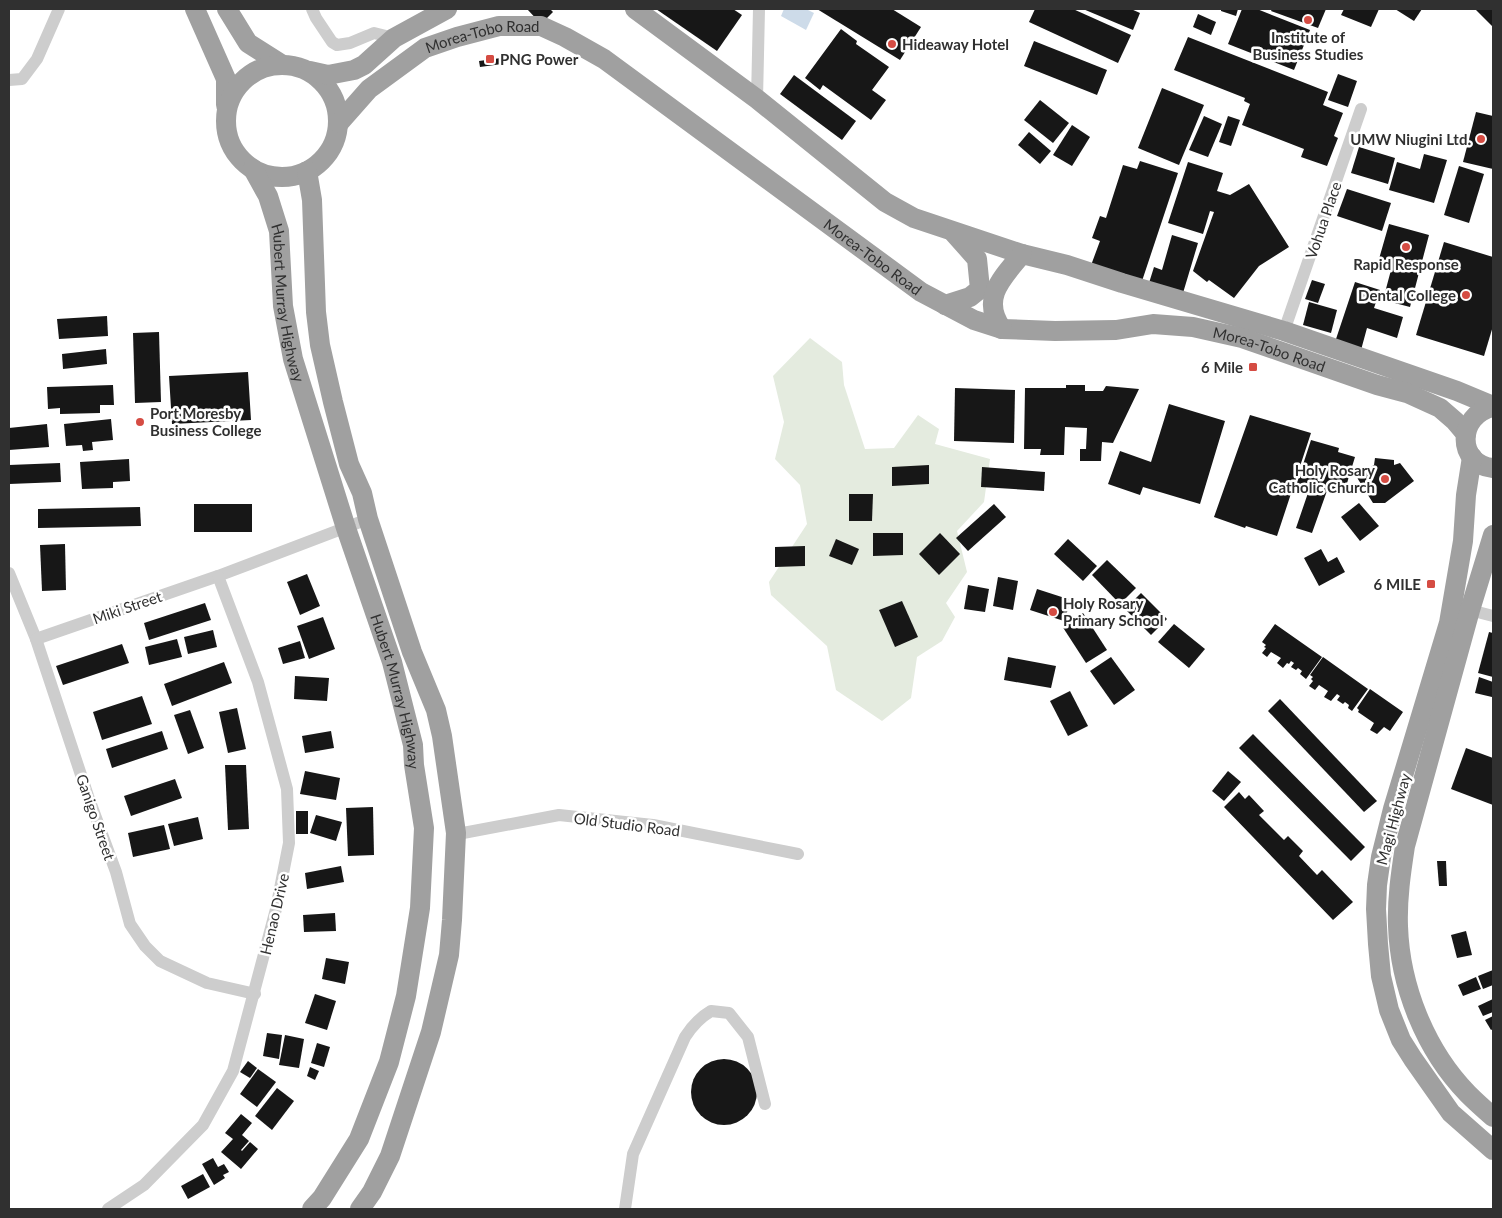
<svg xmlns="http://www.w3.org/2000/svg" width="1502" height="1218" font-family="Lato,sans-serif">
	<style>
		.green { fill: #e4ebdf }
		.water { fill: #cddbe9 }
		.building { fill: #171717 }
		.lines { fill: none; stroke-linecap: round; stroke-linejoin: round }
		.minor { stroke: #cdcdcd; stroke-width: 12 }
		.trunk { stroke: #a0a0a0; stroke-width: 20 }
		.poi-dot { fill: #d54c43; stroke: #fff; stroke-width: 2 }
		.labels { text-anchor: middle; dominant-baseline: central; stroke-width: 5; stroke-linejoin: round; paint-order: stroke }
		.poi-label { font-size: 15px; font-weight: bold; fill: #303030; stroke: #fff; text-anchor: end }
		.street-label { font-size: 15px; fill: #303030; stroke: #fff }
	</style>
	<rect width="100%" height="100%" fill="#fff"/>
	<!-- green -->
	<path class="green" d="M810 338 842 362 844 385 865 449 894 448 918 415 939 429 935 444 990 459 984 502 957 531 967 572 946 603 955 617 942 641 917 657 911 698 882 721 836 690 827 646 771 595 769 582 807 524 800 485 775 459 784 422 773 376Z"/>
	<!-- water -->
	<path class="water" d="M784 9H806L814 13 806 30 781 16Z"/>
	<!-- building -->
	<g class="building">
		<path d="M527 9H550L553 12 541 24Z"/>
		<path d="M656 9H733L742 15 717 51Z"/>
		<path d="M817 9H892L921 27 900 60Z"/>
		<path d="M1035 9H1073L1131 35 1118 63 1029 22Z"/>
		<path d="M1083 9H1131L1140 13 1133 30Z"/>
		<path d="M1221 9H1238L1236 16 1221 11Z"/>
		<path d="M1242 9H1257L1310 30 1294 70 1228 44Z"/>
		<path d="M1272 9H1326L1318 28 1271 11Z"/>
		<path d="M1344 9H1379L1371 27 1341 15Z"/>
		<path d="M1395 9H1422L1414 21Z"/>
		<path d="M1475 9H1493V27Z"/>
		<path d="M1198 14 1216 22 1211 35 1193 27Z"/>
		<path d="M841 29 857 41 856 44 889 67 872 90 886 100 871 120 823 85 820 90 805 78Z"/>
		<path d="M1188 37 1328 92 1323 105 1343 113 1334 136 1338 138 1327 166 1301 157 1304 149 1242 125 1250 104 1244 101 1245 98 1174 70Z"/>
		<path d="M1034 41 1107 70 1097 95 1024 66Z"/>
		<path d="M501 58 502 64 480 67 479 61Z"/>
		<path d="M1338 74 1357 81 1348 107 1328 100Z"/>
		<path d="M794 75 856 121 842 140 780 94Z"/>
		<path d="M1162 88 1204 105 1179 165 1138 148Z"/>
		<path d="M1040 100 1069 123 1053 143 1024 120Z"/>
		<path d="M1476 112 1493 116V169L1463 162Z"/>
		<path d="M1204 116 1222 124 1208 157 1189 150Z"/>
		<path d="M1228 116 1240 120 1231 146 1219 142Z"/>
		<path d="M1072 125 1090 137 1072 166 1053 155Z"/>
		<path d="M1029 132 1051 151 1040 164 1018 145Z"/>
		<path d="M1359 147 1395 158 1388 184 1351 173Z"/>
		<path d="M1424 154 1447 160 1434 203 1389 190 1397 162 1420 169Z"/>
		<path d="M1140 161 1178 173 1141 284 1090 268 1100 241 1092 238 1100 216 1106 218 1123 165 1137 169Z"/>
		<path d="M1188 162 1223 173 1217 191 1230 195 1249 184 1289 247 1259 266 1234 298 1209 280 1207 282 1193 271 1214 212 1210 211 1203 234 1168 223Z"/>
		<path d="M1459 166 1484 174 1469 223 1444 215Z"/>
		<path d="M1347 189 1391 203 1382 231 1337 216Z"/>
		<path d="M1389 224 1429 235 1410 307 1383 300 1391 270 1377 266Z"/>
		<path d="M1172 235 1198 243 1183 293 1149 283 1154 267 1162 270Z"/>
		<path d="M1444 242 1493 257V326L1484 356 1416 335Z"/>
		<path d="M1312 280 1325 284 1318 303 1305 299Z"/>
		<path d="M1355 282 1380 290 1374 308 1403 317 1397 338 1367 328 1361 350 1335 342Z"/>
		<path d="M1309 302 1337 310 1331 333 1303 325Z"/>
		<path d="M107 316 108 336 59 339 57 319Z"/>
		<path d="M159 332 161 402 135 403 133 333Z"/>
		<path d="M106 349 107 364 63 369 62 354Z"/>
		<path d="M248 372 251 420 172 424 169 376Z"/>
		<path d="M113 385 114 405H100V413L60 414V408L48 409 47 387Z"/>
		<path d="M1066 385H1085V391H1103L1106 386 1139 389 1113 443 1102 442 1101 461H1080V449H1086L1087 428 1065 427 1064 455H1040L1041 449H1024L1025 388H1066Z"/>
		<path d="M955 388 1015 390 1014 443 954 441Z"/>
		<path d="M1169 404 1225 421 1200 504 1143 487 1140 495 1108 484 1120 451 1151 462Z"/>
		<path d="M1250 415 1311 433 1277 536 1246 526 1245 528 1214 517Z"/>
		<path d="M111 419 113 440 92 442 93 450 83 451 82 445 66 446 64 424Z"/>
		<path d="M47 424 49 447 9 450V428Z"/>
		<path d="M1311 440 1339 448 1338 452 1355 457 1344 493 1328 488 1312 533 1296 528 1309 490 1296 486Z"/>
		<path d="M1375 458 1394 460V465L1400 463 1414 481 1385 503H1373L1356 476 1374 465Z"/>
		<path d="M129 459 130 481 113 482V488L82 489 80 462Z"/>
		<path d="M60 463 61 482 9 484V465Z"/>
		<path d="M929 465V484L892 486V467Z"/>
		<path d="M982 467 1045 472 1044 491 981 487Z"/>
		<path d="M849 494H873L872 521H849Z"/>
		<path d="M1359 503 1379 526 1360 541 1341 517Z"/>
		<rect x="194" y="504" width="58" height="28"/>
		<path d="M994 504 1006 517 968 551 956 538Z"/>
		<path d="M140 507 141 526 38 528V509Z"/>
		<path d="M873 533H903V555L873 556Z"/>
		<path d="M940 533 960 554 939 575 919 554Z"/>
		<path d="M836 539 859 549 852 565 829 556Z"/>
		<path d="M1068 539 1097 566 1083 581 1054 554Z"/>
		<path d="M65 544 66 590 42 591 40 545Z"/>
		<path d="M805 546V566L775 567V547Z"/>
		<path d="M1321 549 1328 562 1337 557 1345 572 1319 586 1304 558Z"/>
		<path d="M1107 560 1136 588 1120 604 1092 575Z"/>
		<path d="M307 574 320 606 300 615 287 582Z"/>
		<path d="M998 577 1018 581 1013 610 993 606Z"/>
		<path d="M968 585 989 589 985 612 964 609Z"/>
		<path d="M1037 589 1071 600 1064 621 1030 610Z"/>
		<path d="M1141 593 1167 619 1151 635 1125 609Z"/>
		<path d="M902 601 918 637 895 647 879 610Z"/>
		<path d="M205 603 211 620 149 640 144 623Z"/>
		<path d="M1083 613 1107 650 1086 663 1062 626Z"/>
		<path d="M323 617 335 649 309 659 297 626Z"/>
		<path d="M1174 624 1205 649 1189 668 1158 642Z"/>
		<path d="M1275 624 1322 657 1306 679 1300 674 1302 671 1298 668 1296 670 1291 667 1294 663 1291 661 1289 664 1287 663 1283 668 1277 663 1281 658 1271 652 1267 657 1262 653 1266 648 1264 647 1266 645 1262 642Z"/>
		<path d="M213 630 217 647 188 654 184 637Z"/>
		<path d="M1489 632 1493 633V677L1478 673Z"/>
		<path d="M177 639 182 657 149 665 145 647Z"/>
		<path d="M300 641 305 658 283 664 278 648Z"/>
		<path d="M122 644 129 663 63 685 56 666Z"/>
		<path d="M1008 657 1056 666 1051 688 1004 680Z"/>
		<path d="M1111 657 1135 690 1114 705 1090 671Z"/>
		<path d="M1323 657 1368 689 1352 711 1348 708 1349 705 1345 702 1343 704 1337 700 1340 696 1337 694 1331 701 1324 697 1328 691 1319 685 1315 690 1309 686 1313 681 1311 679 1313 677 1310 675Z"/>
		<path d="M224 662 232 683 172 706 164 684Z"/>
		<path d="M295 676 329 678 327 701 294 699Z"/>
		<path d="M1479 677 1493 682 1492 697 1475 693Z"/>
		<path d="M1370 689 1403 712 1390 731 1384 727 1377 734 1370 730 1374 723 1358 712 1359 710 1357 708Z"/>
		<path d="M1070 691 1088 726 1068 736 1050 701Z"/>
		<path d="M142 696 152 724 102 740 93 712Z"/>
		<path d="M1280 699 1377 801 1364 812 1268 711Z"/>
		<path d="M237 708 246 749 228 753 219 712Z"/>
		<path d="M190 710 204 748 188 754 174 715Z"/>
		<path d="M162 731 168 749 112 768 106 749Z"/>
		<path d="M331 731 334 748 305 753 302 736Z"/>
		<path d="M1253 734 1365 847 1351 861 1239 748Z"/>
		<path d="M1466 748 1493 758V805L1451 789Z"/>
		<path d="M225 765H246L249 829 228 830Z"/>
		<path d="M305 771 340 778 336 800 300 794Z"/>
		<path d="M1228 771 1241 782 1224 801 1212 791Z"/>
		<path d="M175 779 182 798 131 816 124 796Z"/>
		<path d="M1239 792 1245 799 1249 795 1264 811 1259 815 1284 840 1288 836 1303 851 1299 856 1317 875 1322 870 1353 902 1333 920 1224 807Z"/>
		<path d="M373 807 374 855 348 856 346 808Z"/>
		<rect x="296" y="811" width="12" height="23"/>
		<path d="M316 815 342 822 336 841 310 833Z"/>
		<path d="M198 817 203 839 174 846 168 824Z"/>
		<path d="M164 825 170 849 133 857 128 833Z"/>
		<path d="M1437 861H1446L1447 886H1439Z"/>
		<path d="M341 866 344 882 307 889 305 873Z"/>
		<path d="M335 913 336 931 304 932 303 915Z"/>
		<path d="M1466 931 1472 955 1457 958 1451 935Z"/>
		<path d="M326 958 349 962 345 984 322 979Z"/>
		<path d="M1493 970V985L1483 989 1478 976Z"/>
		<path d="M1476 977 1481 989 1463 996 1458 985Z"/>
		<path d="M315 994 336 1001 327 1030 305 1023Z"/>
		<path d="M1493 999V1012L1483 1016 1478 1006Z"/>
		<path d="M1493 1016V1029L1491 1030 1485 1020Z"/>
		<path d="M267 1033 282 1035 279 1059 263 1056Z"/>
		<path d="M285 1035 304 1039 299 1068 279 1065Z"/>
		<path d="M317 1043 330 1047 324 1067 311 1063Z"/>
		<circle cx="724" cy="1092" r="33"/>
		<path d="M248 1061 257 1068 250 1078 240 1072Z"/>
		<path d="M310 1067 319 1071 315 1080 307 1076Z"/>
		<path d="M258 1069 276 1082 257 1107 240 1094Z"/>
		<path d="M277 1088 294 1101 272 1130 255 1116Z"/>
		<path d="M241 1114 252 1123 242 1135 249 1141 241 1150 242 1151 250 1142 258 1149 241 1169 221 1152 233 1139 225 1133Z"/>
		<path d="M213 1158 218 1167 224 1164 229 1172 223 1175 225 1178 214 1185 202 1164Z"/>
		<path d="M203 1174 210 1187 188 1199 181 1186Z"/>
	</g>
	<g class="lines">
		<!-- minor -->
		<g class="minor">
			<path d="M312 9 316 18 332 42 337 45 350 43 374 33 394 38"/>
			<path d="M9 80 22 79 37 59 59 9"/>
			<path d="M757 99 759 9"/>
			<path d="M1284 331 1361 109"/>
			<path d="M9 573 36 639 88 796 116 872 130 924 145 946 160 961 207 983 255 994"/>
			<path d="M1470 610 1493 616"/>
			<path d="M36 639 218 576 368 519"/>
			<path d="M456 833H463L559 815 653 825 798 854"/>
			<path d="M108 1209 144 1185 203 1125 233 1071 276 909 289 843 287 789 258 682 218 576"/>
			<path d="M625 1209 633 1154 685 1037C692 1026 699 1018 711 1011L729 1013 748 1037 765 1104"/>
		</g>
		<!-- trunk -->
		<g class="trunk">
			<path d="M195 9 226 79V105"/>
			<path d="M227 9 248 43 281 64"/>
			<path d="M635 9 757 99 885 202 914 218 1022 254 1067 265 1122 283 1284 331 1457 391 1493 406"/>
			<circle cx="282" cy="121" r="56"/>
			<path d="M310 71 328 75 354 70 364 65 394 38 447 9"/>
			<path id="s1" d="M339 123 369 89 425 48 457 37 499 26H541L565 37 604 59 921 292 974 320 1002 329 1055 331 1116 330 1153 324 1193 327 1242 338 1377 385 1407 393 1440 408 1455 421 1466 434"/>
			<path id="s2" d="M253 169 268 196 279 231 283 306 293 359 346 528 392 662 413 745 414 765 424 828 420 908 406 996 389 1062 359 1139 322 1198 312 1209"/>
			<path d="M307 171 312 200 316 312 320 345 333 402 349 464 362 493 368 519 412 652 436 710 442 736 456 833 452 920 449 955 431 1032 390 1156 372 1192 360 1209"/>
			<path d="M945 305 970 297 980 289 977 259 954 233"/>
			<path d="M1002 329C980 299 1002 278 1022 254"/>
			<path d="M1493 407C1457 415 1456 464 1493 468"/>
			<path d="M1472 457 1466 495 1463 541 1449 623 1393 809 1381 857 1377 885 1376 909 1378 944 1381 976 1389 1010 1401 1040 1413 1059 1451 1113 1493 1150"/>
			<path d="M1493 535 1470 610 1405 846C1401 872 1397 899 1398 926 1400 986 1425 1050 1468 1094 1476 1102 1485 1110 1493 1117"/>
		</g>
	</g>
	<!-- markers -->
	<g class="poi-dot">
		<circle cx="1308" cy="20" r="5"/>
		<circle cx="892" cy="44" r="5"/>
		<rect x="485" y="54" width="10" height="10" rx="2.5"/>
		<circle cx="1481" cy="139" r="5"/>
		<circle cx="1406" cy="247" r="5"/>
		<circle cx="1466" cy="295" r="5"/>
		<rect x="1248" y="362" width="10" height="10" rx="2.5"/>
		<circle cx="140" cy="422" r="5"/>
		<circle cx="1385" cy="479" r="5"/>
		<rect x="1426" y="579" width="10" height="10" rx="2.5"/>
		<circle cx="1053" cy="612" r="5"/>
	</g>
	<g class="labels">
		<!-- poi labels -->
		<g class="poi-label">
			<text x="1308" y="37" text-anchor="middle">Institute of<tspan x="1308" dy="17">Business Studies</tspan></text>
			<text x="902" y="44" text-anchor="start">Hideaway Hotel</text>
			<text x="500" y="59" text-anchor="start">PNG Power</text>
			<text x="1471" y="139">UMW Niugini Ltd.</text>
			<text x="1406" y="264" text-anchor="middle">Rapid Response</text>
			<text x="1456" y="295">Dental College</text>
			<text x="1243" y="367">6 Mile</text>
			<text x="150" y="413" text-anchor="start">Port Moresby<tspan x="150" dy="17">Business College</tspan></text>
			<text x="1375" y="470">Holy Rosary<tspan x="1375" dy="17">Catholic Church</tspan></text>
			<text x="1421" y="584">6 MILE</text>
			<text x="1063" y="603" text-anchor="start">Holy Rosary<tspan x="1063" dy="17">Primary School</tspan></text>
		</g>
		<!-- street labels -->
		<g class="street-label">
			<text stroke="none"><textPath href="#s1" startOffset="174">Morea-Tobo Road</textPath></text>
			<text transform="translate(1323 220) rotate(-71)">Vohua Place</text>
			<text stroke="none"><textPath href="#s1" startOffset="639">Morea-Tobo Road</textPath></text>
			<text stroke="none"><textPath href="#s2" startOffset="140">Hubert Murray Highway</textPath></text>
			<text stroke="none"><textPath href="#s1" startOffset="1059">Morea-Tobo Road</textPath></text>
			<text transform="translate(127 607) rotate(-19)">Miki Street</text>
			<text stroke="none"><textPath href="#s2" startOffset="545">Hubert Murray Highway</textPath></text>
			<text transform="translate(96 817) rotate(71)">Ganigo Street</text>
			<text transform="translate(1393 819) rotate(-75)">Magi Highway</text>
			<text transform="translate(627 824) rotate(7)">Old Studio Road</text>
			<text transform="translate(274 914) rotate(-77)">Henao Drive</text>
		</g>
	</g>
	<!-- border -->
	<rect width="1502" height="1218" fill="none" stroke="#303030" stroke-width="20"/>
</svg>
